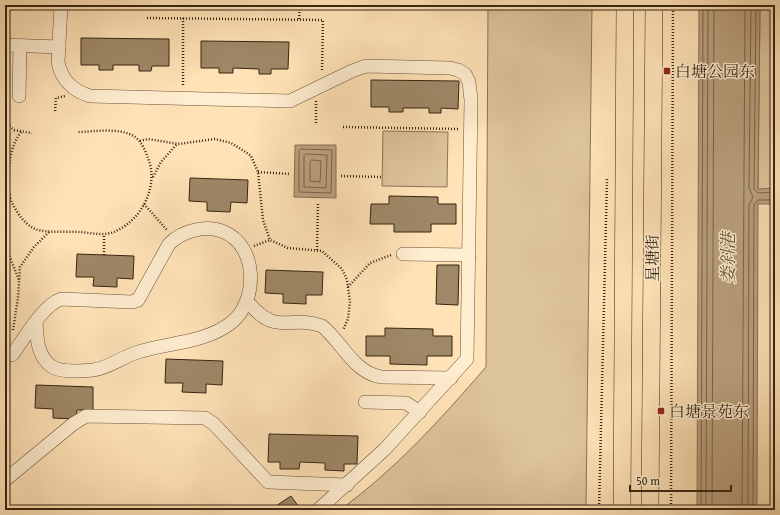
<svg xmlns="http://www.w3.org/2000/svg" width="780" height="515" font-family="'Gentium Book Plus','Noto Serif SC',serif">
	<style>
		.green { fill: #ddc39b; stroke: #8a7456 }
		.water { fill: #bba27f; stroke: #867053 }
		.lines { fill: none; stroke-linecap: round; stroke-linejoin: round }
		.shore { stroke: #796448; stroke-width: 1 }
		.building { fill: #9f8867; stroke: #372511 }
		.minor-casing { stroke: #69543a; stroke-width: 14 }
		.major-casing { stroke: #372511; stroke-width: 18 }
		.path { stroke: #372511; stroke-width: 2.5; stroke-dasharray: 1 2; stroke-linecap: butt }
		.minor { stroke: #ffedd0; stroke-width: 13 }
		.major { stroke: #ffe3b7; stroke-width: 17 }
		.poi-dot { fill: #8f2418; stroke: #ffedd0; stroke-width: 1.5 }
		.labels { text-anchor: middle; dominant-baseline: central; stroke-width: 3; stroke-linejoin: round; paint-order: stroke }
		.poi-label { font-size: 16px; fill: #372511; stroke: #ffedd0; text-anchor: start }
		.street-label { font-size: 16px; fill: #372511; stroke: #ffedd0 }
		.water-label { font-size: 17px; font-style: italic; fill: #655138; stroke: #ffedd0 }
	</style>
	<rect width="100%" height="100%" fill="#ffe3b7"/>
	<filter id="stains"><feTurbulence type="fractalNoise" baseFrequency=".005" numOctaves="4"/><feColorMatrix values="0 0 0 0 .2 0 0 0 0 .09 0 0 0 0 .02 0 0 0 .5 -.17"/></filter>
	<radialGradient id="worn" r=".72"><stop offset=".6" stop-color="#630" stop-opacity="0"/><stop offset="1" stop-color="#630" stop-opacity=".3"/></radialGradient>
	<!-- green -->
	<g class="green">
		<path d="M488 5H592L586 510H340C396 469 441 419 486 367Z"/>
		<path d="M760 5H775V204L758 189Z"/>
		<path d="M383 131 448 132 447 187 382 186Z"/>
	</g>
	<!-- water -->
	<g class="water">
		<path d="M699 5H760L758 189 775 188V204H758L757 510H697Z"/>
		<path d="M295 145H336V198L294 197Z"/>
	</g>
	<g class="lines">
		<!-- shore -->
		<g class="shore">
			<path d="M756 5 754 189 758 193 775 192"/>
			<path d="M301 149 332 150 331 193 299 192V151Z"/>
			<path d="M306 154 327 155 326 188 304 187V156Z"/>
			<path d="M312 160 321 161 320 182 310 181V162Z"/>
			<path d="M701 510 703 5"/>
			<path d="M706 510 708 5"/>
			<path d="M712 510 714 5"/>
			<path d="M742 510 745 5"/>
			<path d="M748 510 749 205 753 197 749 188 751 5"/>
			<path d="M753 510 754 205 758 200H775"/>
		</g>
	</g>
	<!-- building -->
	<g class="building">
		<path d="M81 38 169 39V66H152L151 71H139V65H113V70H99V65H81Z"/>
		<path d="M201 41 289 42 288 69H271V74H259V69L233 68V73H219V68H201Z"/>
		<path d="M371 80 459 81 458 109 441 108V113H429V108H403V112H389V107H371Z"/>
		<path d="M190 178 248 180 247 203 231 202 230 212 207 211V202L189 201Z"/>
		<path d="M389 196 438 197V204H456V224H431V232H394V224H370L371 204H389Z"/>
		<path d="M77 254 134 256 133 279 117 278V287L93 286 94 277H76Z"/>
		<path d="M437 265H459L458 305 436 304Z"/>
		<path d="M266 270 323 272 322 295H306V304L283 303V294L265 293Z"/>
		<path d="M385 328 433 329V336H452V356H427V365L390 364V356H366V336H385Z"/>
		<path d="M166 359 223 361 222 385 206 384V393L182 392 183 383H165Z"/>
		<path d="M36 385 93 387V410H77L76 419 53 418V409L35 408Z"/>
		<path d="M269 434 358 436 357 464H344V471L325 470V463L300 462 299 469H280V462H268Z"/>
		<path d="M291 496 301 510H270Z"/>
	</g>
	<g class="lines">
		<!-- minor casing -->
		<g class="minor-casing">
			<g id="minor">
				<path d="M61 5 58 62C61 79 73 91 90 96L290 101 352 71 366 66 450 68 458 70 465 74 469 82 471 100 467 359 385 449 318 510"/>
				<path d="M5 45 59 47"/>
				<path d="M19 96 20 46"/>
				<path d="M403 254 469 255"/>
				<path d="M247 301C277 338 289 314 322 326 343 343 353 372 381 377L451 378"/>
				<path d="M5 354 12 355C25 338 42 306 61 299L132 302 138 300 169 244C182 231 206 224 224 232 258 246 258 301 232 322 205 344 166 342 135 353 121 358 108 368 93 370 82 371 60 373 51 366 37 355 37 339 36 322"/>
				<path d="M365 402 406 403 420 412"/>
				<path d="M5 480 73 424 86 416 205 418 214 424 268 482 347 485"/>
			</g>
		</g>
		<!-- major casing -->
		<g class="major-casing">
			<g id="major">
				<path d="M622 510 625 5"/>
				<path d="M650 510 654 5"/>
			</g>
		</g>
		<!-- path -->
		<g class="path">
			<path d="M147 18 323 20 322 71"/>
			<path d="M183 18V86"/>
			<path d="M299 19 300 5"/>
			<path d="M316 101V123"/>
			<path d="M55 111 56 98 65 96"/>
			<path d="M5 122 14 130 32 133"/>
			<path d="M343 127 458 129"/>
			<path d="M21 132C12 144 9 159 9 174 8 179 7 185 8 190 10 203 23 226 38 230 51 233 66 231 80 232 93 233 106 237 118 230 143 218 159 184 148 158 146 153 144 147 140 142 128 125 95 132 77 132"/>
			<path d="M140 141 148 139 178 144 215 139 231 143 244 151 251 156 258 172 263 220 270 240 288 248 322 251 342 269 347 280 350 302 348 319 343 330"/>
			<path d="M258 172 290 174"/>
			<path d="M341 176 382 177"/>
			<path d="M153 177 161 162 177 144"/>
			<path d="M144 204 167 230"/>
			<path d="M5 212 8 206 10 194"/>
			<path d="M5 245 19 280"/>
			<path d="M254 246 270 240"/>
			<path d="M317 250 318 203"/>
			<path d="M104 255V234"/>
			<path d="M348 287 370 263 391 255"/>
			<path d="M13 330 18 298 20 267 34 247 49 232"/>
			<path d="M599 510 607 179"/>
			<path d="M671 510 673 5"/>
		</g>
		<!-- minor -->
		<use href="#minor" class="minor"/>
		<!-- major -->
		<use href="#major" class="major"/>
	</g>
	<!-- markers -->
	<g class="poi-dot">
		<rect x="663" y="67" width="8" height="8" rx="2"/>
		<rect x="657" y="407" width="8" height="8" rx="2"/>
	</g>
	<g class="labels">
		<!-- poi labels -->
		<g class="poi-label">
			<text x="675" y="71">白塘公园东</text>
			<text x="669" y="411">白塘景苑东</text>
		</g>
		<!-- street labels -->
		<g class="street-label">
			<text transform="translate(652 258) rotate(-90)">星塘街</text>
		</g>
		<!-- water labels -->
		<g class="water-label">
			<text transform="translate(727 258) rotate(-90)">娄斜港</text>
		</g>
	</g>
	<!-- margin -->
	<rect width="780" height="515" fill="none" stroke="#ffe3b7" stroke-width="20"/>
	<rect x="6" y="6" width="768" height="503" fill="none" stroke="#372511" stroke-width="2"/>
	<rect x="10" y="10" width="760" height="495" fill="none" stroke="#372511"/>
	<!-- scale -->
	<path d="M630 485v6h101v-6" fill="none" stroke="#372511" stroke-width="2"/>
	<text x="636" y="485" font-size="12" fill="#372511" stroke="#ffedd0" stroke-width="3" paint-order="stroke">50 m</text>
	<rect width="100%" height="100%" filter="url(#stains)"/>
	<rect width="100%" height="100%" fill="url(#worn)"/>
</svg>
